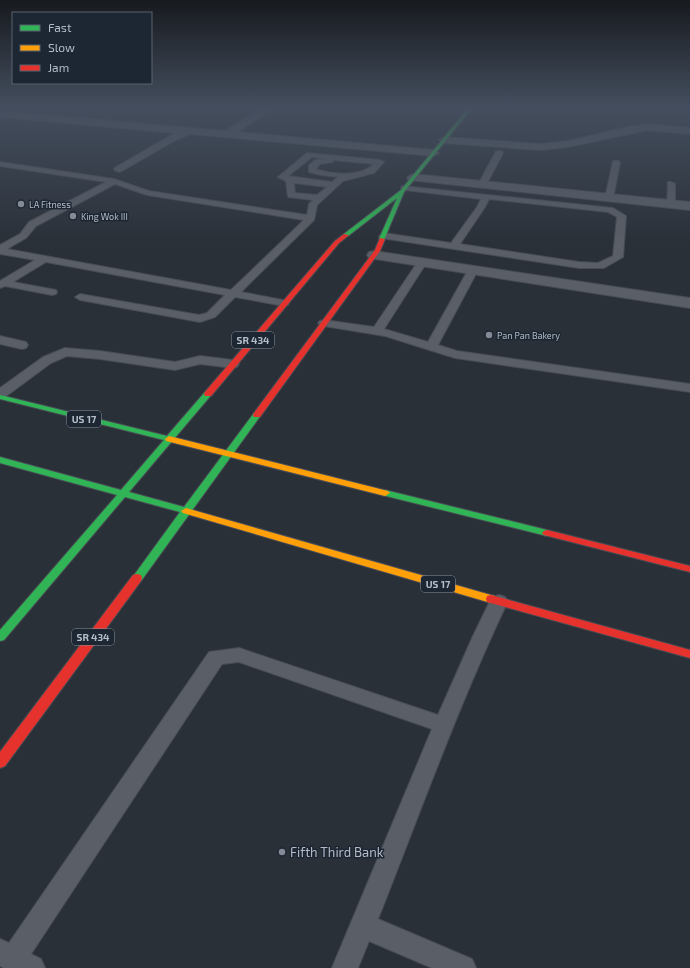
<svg xmlns="http://www.w3.org/2000/svg" width="690" height="968" font-family="'Exo 2',sans-serif">
	<style>
		.lines { fill: none; stroke-linecap: round; stroke-linejoin: round }
		.lane-casing { stroke: #484c53; stroke-width: 2 }
		.street-casing { stroke: #484c53; stroke-width: 2 }
		.fast-casing { stroke: #484c55; stroke-width: 2 }
		.slow-casing { stroke: #484c55; stroke-width: 2 }
		.jam-casing { stroke: #484c55; stroke-width: 2 }
		.lane { fill: #5a5e66; fill-rule: evenodd }
		.street { fill: #5a5e66; fill-rule: evenodd }
		.fast { fill: #30b455; fill-rule: evenodd }
		.slow { fill: #ff9f0a; fill-rule: evenodd }
		.jam { fill: #e5322d; fill-rule: evenodd }
		.poi-dot { fill: #848b96; stroke: #1d2633; stroke-width: 1.5 }
		.labels { text-anchor: middle; dominant-baseline: central; stroke-width: 3; stroke-linejoin: round; paint-order: stroke }
		.far-poi-label { font-size: 9px; fill: #b4bcc9; stroke: #1d2633; text-anchor: start }
		.shield { fill: #1d2633; stroke: #878f9c; stroke-width: 1 }
		.shield-label { font-size: 10px; font-weight: bold; fill: #b4bcc9 }
		.near-poi-label { font-size: 13px; fill: #b4bcc9; stroke: #1d2633; text-anchor: start }
	</style>
	<rect width="100%" height="100%" fill="#2a3038"/>
	<g class="lines">
		<!-- lane casing -->
		<g class="lane-casing">
			<g id="lane">
				<path d="M496 151H502L503 153 485 187H479L478 185Z"/>
				<path d="M307 153 380 160 384 162 374 173 343 181 317 205 314 220 241 292 288 301 289 303 288 305 284 306 235 297 215 317 200 322 80 300 75 297 80 294 199 315 207 313 225 295 46 262 13 282 56 290 57 292 56 294 52 295 5 286 0 288V281L35 260 0 254V245L20 234 29 222 106 182 0 166V162L114 179 149 191 307 215 309 204 313 200 288 197 286 181 278 177ZM312 157 324 159 315 160 309 165V172L321 175 338 177 332 182 288 176ZM333 160 374 164C360 177 333 175 316 169L320 164 333 162ZM294 183 327 187 317 195 295 193ZM115 184 147 195 304 220 231 290 7 249 26 238 36 226Z"/>
				<path d="M613 161H619L620 163 613 198 609 201 605 198Z"/>
				<path d="M668 182H671L675 184V204L671 207 667 204Z"/>
				<path d="M402 186 613 208 626 216 623 257 604 268H579L381 238 379 236 384 233 451 243 477 207 481 199 405 190H402L401 188ZM489 199 608 212 617 217 613 256 598 263 579 262 460 244 485 207Z"/>
				<path d="M422 259 427 262 384 329 428 342 468 270 473 267 478 270 438 345 457 351 690 384V392L455 358 385 336 324 326 320 325 318 323 320 321 324 320 374 327 419 260Z"/>
				<path d="M0 336 26 342 28 345 26 348 22 349 0 344Z"/>
				<path d="M65 348 100 351 175 362 200 356 233 360 237 361 239 364 237 367 233 368 200 364 175 370 100 359 67 356 51 363 5 397 0 398V388L43 357Z"/>
				<path d="M499 595 505 597 508 601C459 704 420 813 378 919L472 959 476 968H432L369 941 358 968H332L432 729 239 662 222 664 31 954 41 959 45 968H4L0 966V939L9 943 209 652 239 648 438 715 473 636 490 601 493 597Z"/>
			</g>
		</g>
		<!-- street casing -->
		<g class="street-casing">
			<g id="street">
				<path d="M263 107H274L238 132 434 150 439 153 434 156 190 134 174 141 120 172 116 171 114 169 116 167 175 133 0 117V111L225 131Z"/>
				<path d="M648 124 690 128V134L648 130 568 147 540 150 444 143 439 140 444 137 540 144 568 141 628 127Z"/>
				<path d="M413 174 690 202V210L409 180 407 178 409 176Z"/>
				<path d="M374 251 690 298V308L369 258 367 255 369 252Z"/>
			</g>
		</g>
		<!-- fast casing -->
		<g class="fast-casing">
			<g id="fast">
				<path d="M469 107H473L404 192 384 240 379 239 397 198 348 236H344V234L401 190Z"/>
				<path d="M205 392H211L212 394 129 492 184 507 254 413H260L261 415 141 581H133L132 578 180 512 125 497 4 640 0 641V630L117 495 0 463V457L121 490 164 440 0 399V395L167 436Z"/>
				<path d="M385 490 547 530 552 533 547 536 382 495 380 493Z"/>
			</g>
		</g>
		<!-- slow casing -->
		<g class="slow-casing">
			<g id="slow">
				<path d="M169 436 388 491 390 493 385 496 166 441 165 439Z"/>
				<path d="M186 508 491 595 495 596 496 599 495 602 491 603 183 513 181 511Z"/>
			</g>
		</g>
		<!-- jam casing -->
		<g class="jam-casing">
			<g id="jam">
				<path d="M344 234 349 235 339 243 211 396H205L204 394 205 392 335 241Z"/>
				<path d="M380 238 385 239 380 251 260 417H254L253 415 254 413 375 250Z"/>
				<path d="M547 530 690 566V572L544 535 542 533 544 531Z"/>
				<path d="M137 574 141 575 142 578 141 581 5 766 0 768V752L133 575Z"/>
				<path d="M491 595 690 650V658L487 602 486 599 487 596Z"/>
			</g>
		</g>
		<!-- lane -->
		<use href="#lane" class="lane"/>
		<!-- street -->
		<use href="#street" class="street"/>
		<!-- fast -->
		<use href="#fast" class="fast"/>
		<!-- slow -->
		<use href="#slow" class="slow"/>
		<!-- jam -->
		<use href="#jam" class="jam"/>
	</g>
	<!-- sky -->
	<linearGradient id="sky" x2="0" y2="1"><stop stop-color="#171a1f"/><stop offset="0.44" stop-color="#444e5e"/><stop offset="1" stop-color="#444e5e" stop-opacity="0"/></linearGradient>
	<rect width="690" height="243" fill="url(#sky)"/>
	<!-- markers -->
	<g class="poi-dot">
		<circle cx="21" cy="204" r="4"/>
		<circle cx="73" cy="216" r="4"/>
		<circle cx="489" cy="335" r="4"/>
		<circle cx="282" cy="852" r="4"/>
	</g>
	<g class="labels">
		<!-- far-poi labels -->
		<g class="far-poi-label">
			<text x="29" y="204">LA Fitness</text>
			<text x="81" y="216">King Wok III</text>
			<text x="497" y="335">Pan Pan Bakery</text>
		</g>
		<!-- shield labels -->
		<g class="shield">
			<rect x="232" y="332" width="42" height="16" rx="3"/>
			<rect x="67" y="411" width="34" height="16" rx="3"/>
			<rect x="421" y="576" width="34" height="16" rx="3"/>
			<rect x="72" y="629" width="42" height="16" rx="3"/>
		</g>
		<g class="shield-label">
			<text x="253" y="340">SR 434</text>
			<text x="84" y="419">US 17</text>
			<text x="438" y="584">US 17</text>
			<text x="93" y="637">SR 434</text>
		</g>
		<!-- near-poi labels -->
		<g class="near-poi-label">
			<text x="290" y="852">Fifth Third Bank</text>
		</g>
	</g>
	<!-- legend -->
	<rect x="12" y="12" width="140" height="72" fill="#1d2633" stroke="#59626f"/>
	<rect x="20" y="25" width="20" height="6" fill="#30b455" stroke="#59626f"/>
	<text x="48" y="32" font-size="12" fill="#b4bcc9">Fast</text>
	<rect x="20" y="45" width="20" height="6" fill="#ff9f0a" stroke="#59626f"/>
	<text x="48" y="52" font-size="12" fill="#b4bcc9">Slow</text>
	<rect x="20" y="65" width="20" height="6" fill="#e5322d" stroke="#59626f"/>
	<text x="48" y="72" font-size="12" fill="#b4bcc9">Jam</text>
</svg>
